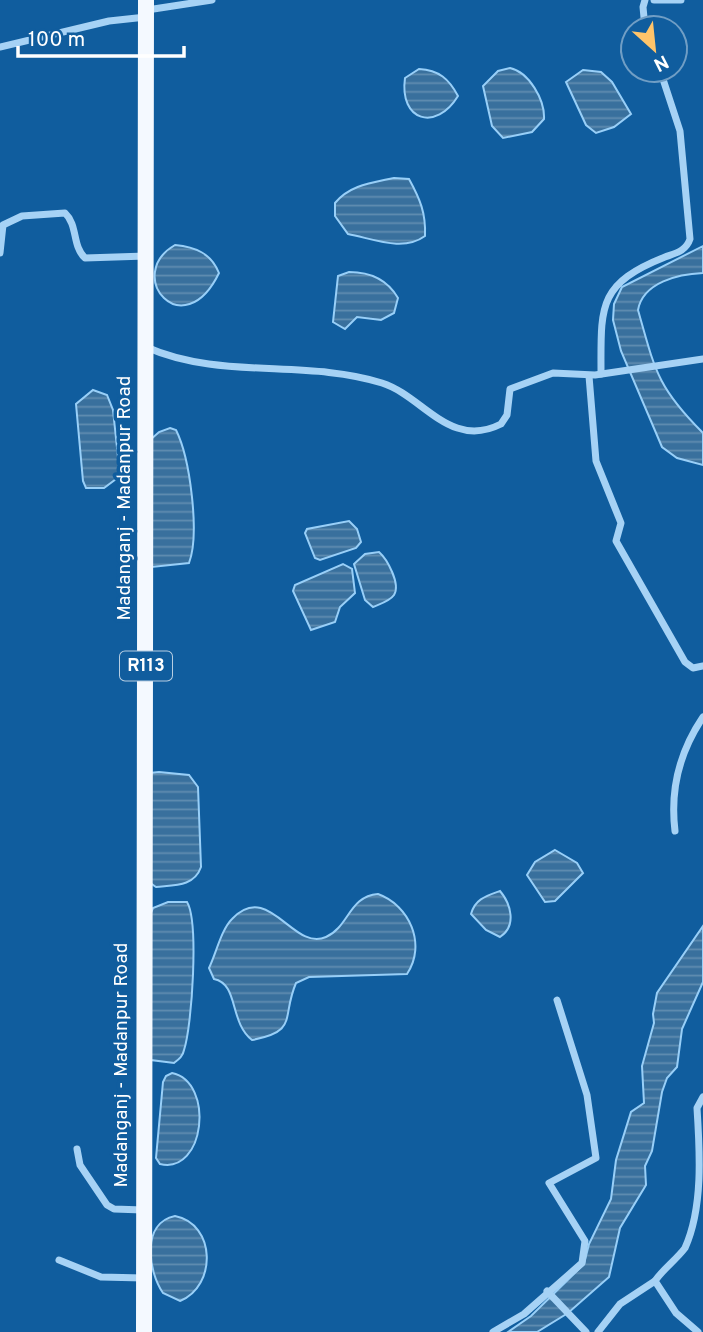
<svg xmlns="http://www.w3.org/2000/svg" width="703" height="1332" font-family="Overpass,sans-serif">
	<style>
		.water { fill: url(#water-rules); stroke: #98cff8; stroke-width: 2 }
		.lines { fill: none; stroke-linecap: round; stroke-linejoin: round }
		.street { stroke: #a6d2f5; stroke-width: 7 }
		.primary { stroke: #f4f9ff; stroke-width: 16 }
		.labels { text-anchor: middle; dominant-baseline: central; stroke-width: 7; stroke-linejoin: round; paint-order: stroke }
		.shield { fill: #105d9e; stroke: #b7cee2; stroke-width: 2 }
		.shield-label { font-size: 18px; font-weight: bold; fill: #fff }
		.street-label { font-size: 19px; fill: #fff; stroke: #105d9e }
	</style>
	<defs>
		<pattern id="water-rules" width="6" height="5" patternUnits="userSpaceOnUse" patternTransform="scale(1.75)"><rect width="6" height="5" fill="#39709d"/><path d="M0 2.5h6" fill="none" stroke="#618db1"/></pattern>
	</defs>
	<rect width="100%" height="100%" fill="#105d9e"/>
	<!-- water -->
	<g class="water">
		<path d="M510 68C529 72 545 100 544 119L532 132 503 138 492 126 483 86 498 71Z"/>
		<path d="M419 69C439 70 449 79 458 96 436 132 399 121 405 78Z"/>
		<path d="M583 70 601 72 612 82 631 114 614 127 596 133 586 125 566 82Z"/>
		<path d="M394 178 409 179C420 199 426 213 425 236 403 252 374 239 348 234L335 216V203C350 185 371 183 394 178Z"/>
		<path d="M175 245C195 247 211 253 219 273 183 347 123 275 175 245Z"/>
		<path d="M703 246V273C679 274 643 282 638 310 655 370 657 387 703 433V465L677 458 662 447 621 351 613 320 614 304 622 287Z"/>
		<path d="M349 272C370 272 387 279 398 298L394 313 381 320 357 317 345 329 333 322 338 276Z"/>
		<path d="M93 390 107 395 113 410 120 476 104 488H86L83 481 76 404Z"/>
		<path d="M170 428 176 430C190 458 200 534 189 563L152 567 149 441 159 432Z"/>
		<path d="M349 521 357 529 361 542 356 548 320 560 315 558 305 533 307 529Z"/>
		<path d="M379 552C387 559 401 584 394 595 390 601 380 604 373 607L365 600 354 564 365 554Z"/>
		<path d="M343 564 352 569 355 593 340 607 335 622 311 630 293 591 295 585Z"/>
		<path d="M159 772 189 775 198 787 201 867C194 887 174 885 156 887L149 882 150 773Z"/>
		<path d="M555 850 577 863 583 873 555 901 545 902 527 875 535 862Z"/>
		<path d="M500 891C511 904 517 926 500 937L486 930 471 914C475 899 486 896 500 891Z"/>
		<path d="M378 894C409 905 427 944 407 974L309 977 296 983C281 1018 299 1031 252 1040 229 1022 239 984 214 979L209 968C216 954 221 930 232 919 269 880 293 952 326 937 349 927 349 896 378 894Z"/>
		<path d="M168 902H187C199 922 192 1026 184 1050 183 1056 179 1059 174 1063L151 1060 150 915 153 908Z"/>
		<path d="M703 926V982L682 1029 677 1067 667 1078 662 1092 652 1151 645 1166 646 1185 620 1228 609 1277 568 1313 537 1332H508L531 1316 584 1264 589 1244 611 1199 616 1160 631 1112 644 1103 642 1066 654 1023 653 1014 657 993Z"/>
		<path d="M172 1073C215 1082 205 1175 160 1164L156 1158 163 1082 166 1076Z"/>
		<path d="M175 1216C216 1224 217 1286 180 1301L163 1293C148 1271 141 1223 175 1216Z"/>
	</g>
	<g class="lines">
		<!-- street -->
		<g class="street">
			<path d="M654 0H681"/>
			<path d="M147 10 212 0"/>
			<path d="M645 28 643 7 645 0"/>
			<path d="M0 47 109 21 146 17"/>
			<path d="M0 253 3 225 22 216 65 213C78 225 72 246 85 258L146 256"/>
			<path d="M146 347C220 380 306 359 382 383 423 396 450 450 501 424L507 415 510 389 553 373 595 375 703 359"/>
			<path d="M601 374C601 307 597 284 665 257 676 253 686 251 690 239L680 131 660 70"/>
			<path d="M589 376 596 461 621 523 616 541 685 662 693 668 703 666"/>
			<path d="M675 831C670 790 680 751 703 717"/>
			<path d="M77 1149 80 1165 107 1205 114 1209 143 1210"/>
			<path d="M59 1260 101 1277 143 1278"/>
			<path d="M547 1291 586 1332"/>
			<path d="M493 1332 524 1314 582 1263 585 1241 549 1183 596 1158 587 1095 557 1000"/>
			<path d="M598 1332 620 1304 655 1281"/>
			<path d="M698 1332 676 1313 655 1281C663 1269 676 1260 685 1248 703 1208 700 1154 697 1108L703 1097"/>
		</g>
		<!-- primary -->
		<path class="primary" d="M144 1332 146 0"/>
	</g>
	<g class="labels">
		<!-- shield labels -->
		<rect class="shield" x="120" y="651.5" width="52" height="29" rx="5"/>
		<g class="shield-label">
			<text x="146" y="666">R113</text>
		</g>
		<!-- street labels -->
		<g class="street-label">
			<text transform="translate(125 498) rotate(-90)">Madanganj - Madanpur Road</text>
			<text transform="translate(122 1065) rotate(-90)">Madanganj - Madanpur Road</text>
		</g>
	</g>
	<!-- north arrow -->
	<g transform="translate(654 49) rotate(153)"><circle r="33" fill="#105d9e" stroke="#709ec5" stroke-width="2"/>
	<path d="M0-5L12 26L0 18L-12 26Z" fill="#ffc46a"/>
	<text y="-10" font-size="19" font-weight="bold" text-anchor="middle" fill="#ffffff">N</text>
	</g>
	<!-- scale -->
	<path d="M18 46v10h166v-10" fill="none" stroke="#ffffff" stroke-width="3.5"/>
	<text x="28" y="46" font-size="21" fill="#ffffff" stroke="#105d9e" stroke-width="5" paint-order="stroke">100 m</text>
</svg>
